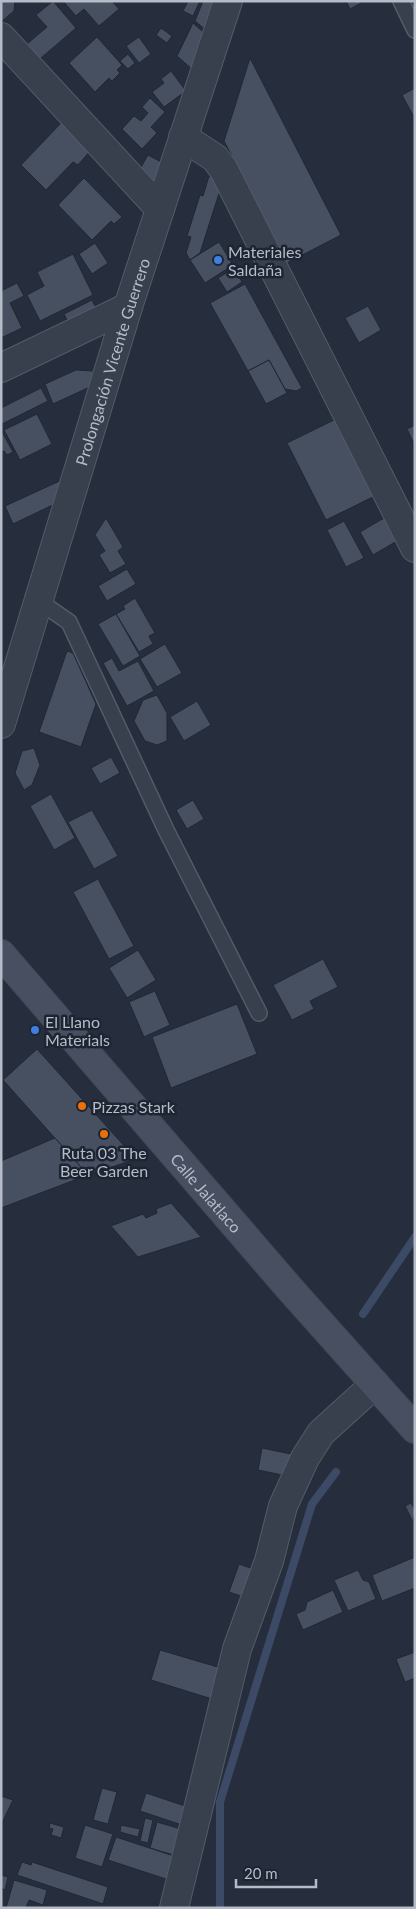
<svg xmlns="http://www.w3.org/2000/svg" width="416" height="1909" font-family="Lato,sans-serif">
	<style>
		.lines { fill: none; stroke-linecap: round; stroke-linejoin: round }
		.stream { stroke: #3c4a65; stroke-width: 8 }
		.building { fill: #475061; stroke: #202734 }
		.lane-casing { stroke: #545b68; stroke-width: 18 }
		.street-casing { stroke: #545b68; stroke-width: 30 }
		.secondary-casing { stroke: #434956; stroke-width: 30 }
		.lane { stroke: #39404d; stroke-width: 15 }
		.street { stroke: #39404d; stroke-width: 28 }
		.secondary { stroke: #484f60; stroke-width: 28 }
		.shop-dot { fill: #3f7fe0; stroke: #1e2532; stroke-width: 2 }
		.food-dot { fill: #e8710a; stroke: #1e2532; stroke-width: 2 }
		.labels { text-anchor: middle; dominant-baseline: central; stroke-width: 5; stroke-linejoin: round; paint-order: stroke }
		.poi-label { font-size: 16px; fill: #b6bbc8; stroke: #1e2532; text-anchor: start }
		.street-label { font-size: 16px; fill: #b6bbc8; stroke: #1e2532 }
	</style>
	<rect width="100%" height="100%" fill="#262d3d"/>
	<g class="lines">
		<!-- stream -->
		<g class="stream">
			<path d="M363 1314 415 1237"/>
			<path d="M220 1908V1802L312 1504 336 1472"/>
		</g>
	</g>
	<!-- building -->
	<g class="building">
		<path d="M1 1H15L14 11 1 22Z"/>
		<path d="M53 1 76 28 34 64 21 49 47 27 36 15Z"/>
		<path d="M63 1H112L119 9 99 26 84 9 76 16Z"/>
		<path d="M188 1H200L193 16 183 11Z"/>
		<path d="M203 1H223L213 36 195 21Z"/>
		<path d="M346 1H365L350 9Z"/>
		<path d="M193 23 211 39 193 70 177 56Z"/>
		<path d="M161 28 172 36 167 43 156 35Z"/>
		<path d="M97 37 122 65 117 70 120 73 112 81 109 78 95 92 69 63Z"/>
		<path d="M139 37 151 54 139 63 126 46Z"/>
		<path d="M128 54 135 63 128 69 120 61Z"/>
		<path d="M250 58 341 235 287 263 224 141Z"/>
		<path d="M171 71 186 91 164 107 152 92 164 83 161 79Z"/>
		<path d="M415 88V119L402 95Z"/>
		<path d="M150 98 165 112 151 127 157 133 142 149 122 129 134 116 141 121 148 113 142 107Z"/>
		<path d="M62 122 91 150 78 165 73 162 46 190 21 165Z"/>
		<path d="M148 155 165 164 155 184 137 174Z"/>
		<path d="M209 176 223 181 200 253 190 260 186 253 191 237 187 236 200 195 203 196Z"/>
		<path d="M84 178 122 217 114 224 111 221 92 240 58 205Z"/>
		<path d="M219 242 233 265 205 283 190 260Z"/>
		<path d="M95 243 108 263 92 274 79 254Z"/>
		<path d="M73 254 93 295 40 321 27 295 44 286 37 272Z"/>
		<path d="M234 268 242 282 227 292 218 278Z"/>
		<path d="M17 283 24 296 10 303 22 328 1 338V291Z"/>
		<path d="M245 284 302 388 296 391 285 389 269 360 248 371 210 303Z"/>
		<path d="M92 300 98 312 70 326 64 314Z"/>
		<path d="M368 306 381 330 359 343 345 318Z"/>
		<path d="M269 360 287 393 266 404 248 371Z"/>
		<path d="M76 370 93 371 92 386 53 404 45 384Z"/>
		<path d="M41 388 48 401 2 424 3 426 1 427V408Z"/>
		<path d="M37 414 52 444 20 460 4 430Z"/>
		<path d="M340 417 379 494 326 520 287 443Z"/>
		<path d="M415 425V446L407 429Z"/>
		<path d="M1 430 13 452 7 455 4 451 1 452Z"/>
		<path d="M64 479 59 502 13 524 5 506Z"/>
		<path d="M106 518 123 547 118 551 126 564 110 573 99 555 105 551 95 535Z"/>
		<path d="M384 518 397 541 373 555 360 532Z"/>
		<path d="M344 521 364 558 346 567 327 530Z"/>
		<path d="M127 569 136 584 107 601 98 586Z"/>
		<path d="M135 598 155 633 149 636 153 644 139 652 116 614 125 609 123 606Z"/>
		<path d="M116 614 140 656 123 666 98 624Z"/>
		<path d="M165 644 182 673 157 687 140 659Z"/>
		<path d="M67 651 73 653 96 704 81 747 39 732Z"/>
		<path d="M112 658 119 671 138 661 154 691 127 706 103 663Z"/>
		<path d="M157 695 167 713V741L157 745 145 741 134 721 143 700Z"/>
		<path d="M197 701 211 725 184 741 170 717Z"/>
		<path d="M34 748 40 765 32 785 24 790 15 773 22 751Z"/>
		<path d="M111 757 120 773 100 784 91 768Z"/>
		<path d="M51 794 75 838 54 850 30 806Z"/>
		<path d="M193 800 204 819 187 829 176 810Z"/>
		<path d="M92 810 118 856 94 869 68 822Z"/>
		<path d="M98 879 134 946 109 959 73 892Z"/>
		<path d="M138 950 156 980 127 998 109 968Z"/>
		<path d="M323 959 338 987 310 1001 314 1009 292 1020 273 985Z"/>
		<path d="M155 991 170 1025 144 1037 129 1002Z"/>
		<path d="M237 1004 257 1054 171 1088 152 1037Z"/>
		<path d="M37 1049 136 1159 88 1175 3 1080Z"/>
		<path d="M55 1138 88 1175 1 1208V1161Z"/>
		<path d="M171 1203 201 1237 138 1257 111 1226 143 1214 146 1218 157 1213 156 1209Z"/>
		<path d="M262 1448 296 1455 292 1477 258 1470Z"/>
		<path d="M411 1503 415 1510 413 1522 405 1506Z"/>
		<path d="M415 1557V1588L382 1601 372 1575Z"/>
		<path d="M239 1564 259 1571 250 1599 229 1592Z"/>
		<path d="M358 1570 363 1580 369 1582 376 1599 348 1611 334 1580Z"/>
		<path d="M333 1590 343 1612 303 1630 296 1614 305 1610 307 1602Z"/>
		<path d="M160 1650 221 1668 212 1699 151 1680Z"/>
		<path d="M415 1652V1678L405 1682 396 1659Z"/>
		<path d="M102 1788 117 1792 108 1824 93 1820Z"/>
		<path d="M146 1793 194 1809 188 1827 140 1811Z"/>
		<path d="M1 1796 13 1800 1 1825Z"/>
		<path d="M145 1818 153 1820 148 1843 140 1841Z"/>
		<path d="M157 1822 188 1831 177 1856 150 1848Z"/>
		<path d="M50 1823 64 1827 61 1838 51 1835 53 1829 49 1828Z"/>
		<path d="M85 1825 113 1834 102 1867 75 1858Z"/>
		<path d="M121 1825 140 1829 138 1837 120 1832Z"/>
		<path d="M116 1837 180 1858 172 1881 108 1860Z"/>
		<path d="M22 1862 31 1865 32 1862 108 1887 103 1904 17 1875Z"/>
		<path d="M1 1875 8 1877 5 1890 1 1888Z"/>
		<path d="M14 1880 47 1890 43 1905 29 1900 26 1908H6Z"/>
	</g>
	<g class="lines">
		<!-- lane casing -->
		<g class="lane-casing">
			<g id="lane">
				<path d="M401 1 415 30"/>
				<path d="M40 602 69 622 166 830 259 1013"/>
			</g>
		</g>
		<!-- street casing -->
		<g class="street-casing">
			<g id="street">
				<path d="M1 37 160 209"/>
				<path d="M183 137 215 158 224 170 415 548"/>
				<path d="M1 368 128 307"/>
				<path id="s1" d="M1 724 128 307 228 1"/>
				<path d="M174 1908 237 1649 269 1561 283 1506 305 1458 321 1433 375 1384"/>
			</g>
		</g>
		<!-- secondary casing -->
		<g class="secondary-casing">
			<g id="secondary">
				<path id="s2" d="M1 954 290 1289 415 1429"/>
			</g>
		</g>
		<!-- lane -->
		<use href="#lane" class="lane"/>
		<!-- street -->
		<use href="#street" class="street"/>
		<!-- secondary -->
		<use href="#secondary" class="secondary"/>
	</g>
	<!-- markers -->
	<g class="shop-dot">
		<circle cx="218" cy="260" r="5"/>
		<circle cx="35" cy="1030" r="5"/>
	</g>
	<g class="food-dot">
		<circle cx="82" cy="1106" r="5"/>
		<circle cx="104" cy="1134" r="5"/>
	</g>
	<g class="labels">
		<!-- poi labels -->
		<g class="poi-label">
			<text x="228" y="251">Materiales<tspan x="228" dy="18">Saldaña</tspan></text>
			<text x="45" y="1021">El Llano<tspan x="45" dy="18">Materials</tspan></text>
			<text x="92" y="1106">Pizzas Stark</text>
			<text x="104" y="1152" text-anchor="middle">Ruta 03 The<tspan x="104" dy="18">Beer Garden</tspan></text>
		</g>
		<!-- street labels -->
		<g class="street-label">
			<text stroke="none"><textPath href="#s1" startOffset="379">Prolongación Vicente Guerrero</textPath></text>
			<text stroke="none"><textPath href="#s2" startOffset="315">Calle Jalatlaco</textPath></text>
		</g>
	</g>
	<!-- border -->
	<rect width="416" height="1909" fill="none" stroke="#b6bbc8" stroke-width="5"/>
	<!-- scale -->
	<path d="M236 1879v8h80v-8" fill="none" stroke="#b6bbc8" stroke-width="2.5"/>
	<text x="244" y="1879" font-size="15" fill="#b6bbc8" stroke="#1e2532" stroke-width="4" paint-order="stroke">20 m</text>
</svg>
